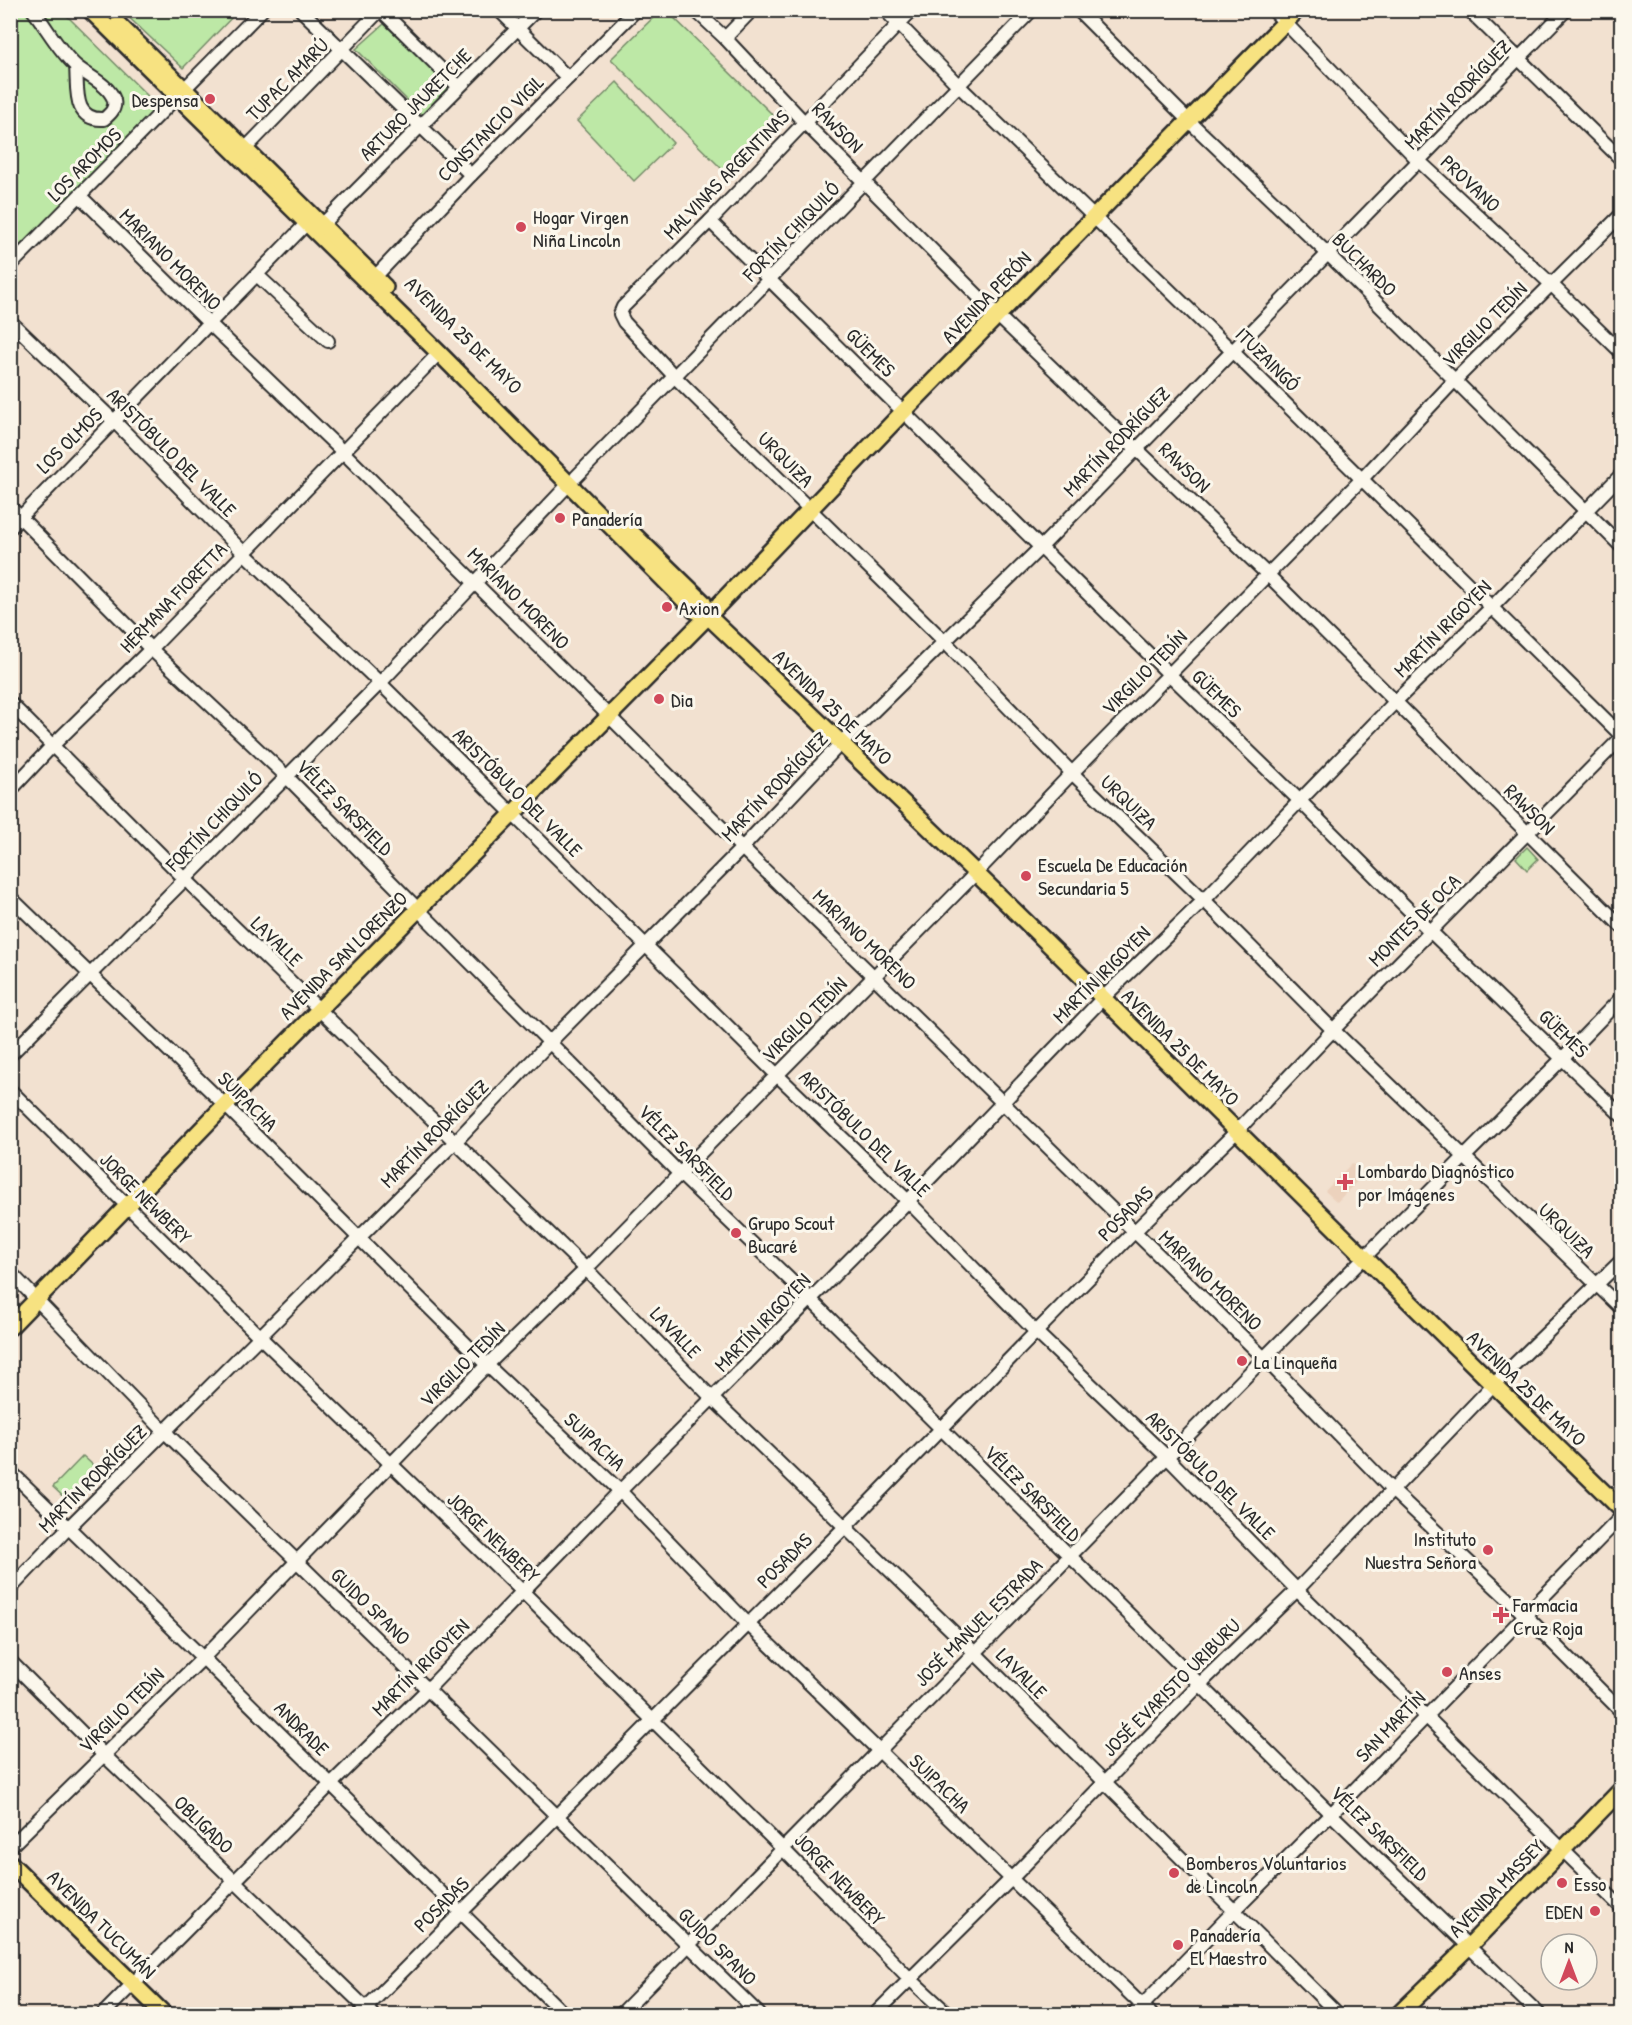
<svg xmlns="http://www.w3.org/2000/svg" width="1632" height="2025" font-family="'Patrick Hand',sans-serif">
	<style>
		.built { fill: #ecd2bd }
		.green { fill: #bde8a6; stroke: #748a68; stroke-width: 1.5 }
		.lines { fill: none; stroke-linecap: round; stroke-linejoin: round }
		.minor-casing { stroke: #2b2b2b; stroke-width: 16 }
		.major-casing { stroke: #2b2b2b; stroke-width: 20 }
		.minor { stroke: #fbf7ec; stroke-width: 12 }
		.major { stroke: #f7e281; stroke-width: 15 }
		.poi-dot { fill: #d1495b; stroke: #fbf7ec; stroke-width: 2 }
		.labels { text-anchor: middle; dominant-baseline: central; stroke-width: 6; stroke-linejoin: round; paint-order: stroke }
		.street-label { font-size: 20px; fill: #2b2b2b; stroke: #fbf7ec }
		.poi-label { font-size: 20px; fill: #2b2b2b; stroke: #fbf7ec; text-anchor: start }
	</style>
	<rect width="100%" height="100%" fill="#f2e1d0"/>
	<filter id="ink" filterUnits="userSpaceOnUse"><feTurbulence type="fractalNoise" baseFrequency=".0167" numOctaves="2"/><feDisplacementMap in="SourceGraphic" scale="12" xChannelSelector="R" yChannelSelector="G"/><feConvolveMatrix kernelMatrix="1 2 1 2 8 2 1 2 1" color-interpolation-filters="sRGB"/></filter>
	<g filter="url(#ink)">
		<!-- built -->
		<path class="built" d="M1352 1163 1364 1174 1337 1202 1325 1191Z"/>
		<!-- green -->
		<g class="green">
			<path d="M11 11H62L160 108 11 254Z"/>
			<path d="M122 11H238L183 68Z"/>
			<path d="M660 11H667L777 119 725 172 611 59Z"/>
			<path d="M384 24 450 85 422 115 356 49Z"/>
			<path d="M617 82 673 143 634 181 577 121Z"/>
			<path d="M1527 847 1538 859 1527 870 1516 858Z"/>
			<path d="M83 1456 103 1474 72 1505 53 1487Z"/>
		</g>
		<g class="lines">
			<!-- minor casing -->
			<g class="minor-casing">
				<g id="minor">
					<path d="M33 10C47 28 59 51 76 66 87 76 109 84 114 100 116 109 110 114 104 119 72 121 78 88 76 66"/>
					<path d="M301 10 471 175"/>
					<path d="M381 10 459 87"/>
					<path d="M499 10 568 78"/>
					<path d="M695 10 725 38 804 122 997 315 1268 575 1622 927"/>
					<path d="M885 10 959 86 1232 351 1622 736"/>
					<path d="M912 10 710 221 623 307 620 314 624 322 675 377 945 642 1072 773 1204 900 1333 1030 1622 1309"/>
					<path d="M1078 10 1189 121 1327 253 1622 547"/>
					<path d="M1273 10 1419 161 1551 284 1622 353"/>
					<path d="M1469 10 1622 160"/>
					<path d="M725 38 752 10"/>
					<path d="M245 149 380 10"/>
					<path d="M80 196 209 323 343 452 742 848 1264 1358 1392 1490 1524 1614 1622 1712"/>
					<path d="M710 221 1169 674 1301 802 1430 931 1622 1116"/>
					<path d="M322 225 536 10"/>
					<path d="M10 266 262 10"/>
					<path d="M257 275 328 341"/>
					<path d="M375 277 471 175 636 10"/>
					<path d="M10 321 115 422 244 553 380 683 776 1074 908 1201 1036 1332 1168 1458 1297 1590 1622 1908"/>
					<path d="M576 477 1032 10"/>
					<path d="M10 507 151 649 286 776 679 1173 810 1299 1331 1814 1539 2014"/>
					<path d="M10 528 306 224"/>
					<path d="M10 703 185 879 586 1269 713 1399 975 1653 1338 2014"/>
					<path d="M10 791 53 745 151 649 439 353"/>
					<path d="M10 897 225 1105 487 1365 620 1491 748 1624 1151 2014"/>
					<path d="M10 1055 380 683 569 484"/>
					<path d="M10 1090 260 1337 522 1591 783 1849 910 1979 948 2014"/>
					<path d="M10 1272 165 1432 759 2014"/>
					<path d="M10 1471 203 1658 564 2014"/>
					<path d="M10 1589 68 1528 455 1142 550 1042 742 848 841 743 1041 547 1566 10"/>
					<path d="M10 1661 104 1755 372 2014"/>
					<path d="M10 1847 203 1658 487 1365 586 1269 975 874 1072 773 1361 480 1454 381 1622 214"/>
					<path d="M103 2014 331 1784 428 1689 620 1491 908 1201 1103 998 1204 900 1396 701 1491 608 1622 474"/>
					<path d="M360 2014 845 1527 1134 1232 1236 1132 1333 1030 1622 737"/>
					<path d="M621 2014 1264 1358 1563 1058 1622 997"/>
					<path d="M875 2014 1010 1880 1200 1684 1297 1590 1493 1385 1622 1260"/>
					<path d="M1134 2014 1233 1912 1331 1814 1622 1516"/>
				</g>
			</g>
			<!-- major casing -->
			<g class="major-casing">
				<g id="major">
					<path d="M90 10 439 353 694 610 708 616C841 743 975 870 1105 1000 1277 1171 1448 1341 1622 1510"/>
					<path d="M118 24 385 287"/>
					<path d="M627 528 703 602 708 616"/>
					<path d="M10 1327 225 1105 708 616 903 412 1297 10"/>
					<path d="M10 1863 164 2014"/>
					<path d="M1399 2014 1469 1946 1622 1789"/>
				</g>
			</g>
			<!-- minor -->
			<use href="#minor" class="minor"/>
			<!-- major -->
			<use href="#major" class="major"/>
		</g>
	</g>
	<!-- markers -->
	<g class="poi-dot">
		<circle cx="210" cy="99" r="6"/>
		<circle cx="521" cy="227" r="6"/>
		<circle cx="560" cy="518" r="6"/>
		<circle cx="667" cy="607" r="6"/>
		<circle cx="659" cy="699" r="6"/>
		<circle cx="1026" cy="876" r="6"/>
		<path d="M1342 1173h6v6h6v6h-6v6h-6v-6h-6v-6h6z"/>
		<circle cx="736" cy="1233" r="6"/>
		<circle cx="1242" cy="1361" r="6"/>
		<circle cx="1488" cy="1550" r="6"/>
		<path d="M1498 1606h6v6h6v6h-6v6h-6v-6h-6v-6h6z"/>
		<circle cx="1447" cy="1672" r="6"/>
		<circle cx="1174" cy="1873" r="6"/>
		<circle cx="1562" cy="1883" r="6"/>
		<circle cx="1595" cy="1911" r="6"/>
		<circle cx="1178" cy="1945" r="6"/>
	</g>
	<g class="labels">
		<!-- street labels -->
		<g class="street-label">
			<text transform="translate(287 79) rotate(-45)">TUPAC AMARÚ</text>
			<text transform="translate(1457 94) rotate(-46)">MARTÍN RODRÍGUEZ</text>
			<text transform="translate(415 104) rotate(-45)">ARTURO JAURETCHE</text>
			<text transform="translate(838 127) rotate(45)">RAWSON</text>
			<text transform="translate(490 128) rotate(-45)">CONSTANCIO VIGIL</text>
			<text transform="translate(84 164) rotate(-45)">LOS AROMOS</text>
			<text transform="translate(726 174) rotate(-46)">MALVINAS ARGENTINAS</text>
			<text transform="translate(1471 183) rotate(43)">PROVANO</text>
			<text transform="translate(791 231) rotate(-46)">FORTÍN CHIQUILÓ</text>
			<text transform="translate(171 259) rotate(45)">MARIANO MORENO</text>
			<text transform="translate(1365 264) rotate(45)">BUCHARDO</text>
			<text transform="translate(986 297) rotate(-46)">AVENIDA PERÓN</text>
			<text transform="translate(1484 324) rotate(-45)">VIRGILIO TEDÍN</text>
			<text transform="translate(464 335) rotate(45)">AVENIDA 25 DE MAYO</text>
			<text transform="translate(871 352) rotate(45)">GÜEMES</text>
			<text transform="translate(1268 359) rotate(45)">ITUZAINGÓ</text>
			<text transform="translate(69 440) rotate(-45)">LOS OLMOS</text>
			<text transform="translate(1116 441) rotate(-46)">MARTÍN RODRÍGUEZ</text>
			<text transform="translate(172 452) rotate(45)">ARISTÓBULO DEL VALLE</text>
			<text transform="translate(786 459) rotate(45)">URQUIZA</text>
			<text transform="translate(1185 467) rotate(44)">RAWSON</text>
			<text transform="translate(173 597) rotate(-46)">HERMANA FIORETTA</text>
			<text transform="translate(519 598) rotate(45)">MARIANO MORENO</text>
			<text transform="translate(1442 628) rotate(-45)">MARTÍN IRIGOYEN</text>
			<text transform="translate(1144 672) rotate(-45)">VIRGILIO TEDÍN</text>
			<text transform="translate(1217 693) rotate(44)">GÜEMES</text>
			<text transform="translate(833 707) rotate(44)">AVENIDA 25 DE MAYO</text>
			<text transform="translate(774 786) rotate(-46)">MARTÍN RODRÍGUEZ</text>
			<text transform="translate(518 792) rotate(45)">ARISTÓBULO DEL VALLE</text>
			<text transform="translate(1129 802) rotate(44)">URQUIZA</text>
			<text transform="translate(345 807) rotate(45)">VÉLEZ SARSFIELD</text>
			<text transform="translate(1530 809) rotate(45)">RAWSON</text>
			<text transform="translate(214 821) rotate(-46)">FORTÍN CHIQUILÓ</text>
			<text transform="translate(1414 920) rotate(-45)">MONTES DE OCA</text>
			<text transform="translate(865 939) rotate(44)">MARIANO MORENO</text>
			<text transform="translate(277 941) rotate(44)">LAVALLE</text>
			<text transform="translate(343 955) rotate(-45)">AVENIDA SAN LORENZO</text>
			<text transform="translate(1101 974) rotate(-45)">MARTÍN IRIGOYEN</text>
			<text transform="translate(804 1019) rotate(-45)">VIRGILIO TEDÍN</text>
			<text transform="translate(1564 1033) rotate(44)">GÜEMES</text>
			<text transform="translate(1181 1047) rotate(45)">AVENIDA 25 DE MAYO</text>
			<text transform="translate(248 1101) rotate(45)">SUIPACHA</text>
			<text transform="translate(434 1133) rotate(-45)">MARTÍN RODRÍGUEZ</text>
			<text transform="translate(865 1133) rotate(44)">ARISTÓBULO DEL VALLE</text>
			<text transform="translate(687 1152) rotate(45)">VÉLEZ SARSFIELD</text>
			<text transform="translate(146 1198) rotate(45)">JORGE NEWBERY</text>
			<text transform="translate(1125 1213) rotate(-45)">POSADAS</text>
			<text transform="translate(1567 1230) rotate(44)">URQUIZA</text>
			<text transform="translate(1211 1280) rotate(44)">MARIANO MORENO</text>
			<text transform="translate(762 1322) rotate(-46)">MARTÍN IRIGOYEN</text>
			<text transform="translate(676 1332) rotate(46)">LAVALLE</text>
			<text transform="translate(462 1364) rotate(-45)">VIRGILIO TEDÍN</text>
			<text transform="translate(1527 1388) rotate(44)">AVENIDA 25 DE MAYO</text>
			<text transform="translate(595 1441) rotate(43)">SUIPACHA</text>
			<text transform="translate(1211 1475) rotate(45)">ARISTÓBULO DEL VALLE</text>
			<text transform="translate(92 1478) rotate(-45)">MARTÍN RODRÍGUEZ</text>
			<text transform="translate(1033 1493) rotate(45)">VÉLEZ SARSFIELD</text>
			<text transform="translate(494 1537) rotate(44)">JORGE NEWBERY</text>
			<text transform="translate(784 1560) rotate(-45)">POSADAS</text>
			<text transform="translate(371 1606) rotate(44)">GUIDO SPANO</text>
			<text transform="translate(978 1622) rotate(-45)">JOSÉ MANUEL ESTRADA</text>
			<text transform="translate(420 1667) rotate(-45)">MARTÍN IRIGOYEN</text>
			<text transform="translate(1022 1673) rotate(45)">LAVALLE</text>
			<text transform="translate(1171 1687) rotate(-45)">JOSÉ EVARISTO URIBURU</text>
			<text transform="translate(121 1710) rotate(-45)">VIRGILIO TEDÍN</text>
			<text transform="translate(1390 1726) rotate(-46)">SAN MARTÍN</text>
			<text transform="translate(302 1728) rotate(45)">ANDRADE</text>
			<text transform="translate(940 1783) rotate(44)">SUIPACHA</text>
			<text transform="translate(204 1824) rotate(44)">OBLIGADO</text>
			<text transform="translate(1380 1833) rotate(44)">VÉLEZ SARSFIELD</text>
			<text transform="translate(840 1879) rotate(46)">JORGE NEWBERY</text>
			<text transform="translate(1496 1888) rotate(-46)">AVENIDA MASSEY</text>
			<text transform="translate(441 1904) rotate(-45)">POSADAS</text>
			<text transform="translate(102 1924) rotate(45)">AVENIDA TUCUMÁN</text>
			<text transform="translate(718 1946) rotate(45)">GUIDO SPANO</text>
		</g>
		<!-- poi labels -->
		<g class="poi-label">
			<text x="198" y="99" text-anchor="end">Despensa</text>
			<text x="533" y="216">Hogar Virgen<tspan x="533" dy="23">Niña Lincoln</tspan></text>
			<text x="572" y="518">Panadería</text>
			<text x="679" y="607">Axion</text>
			<text x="671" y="699">Dia</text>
			<text x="1038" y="864">Escuela De Educación<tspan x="1038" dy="23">Secundaria 5</tspan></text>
			<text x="1358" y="1170">Lombardo Diagnóstico<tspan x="1358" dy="23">por Imágenes</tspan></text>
			<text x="748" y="1222">Grupo Scout<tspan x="748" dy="23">Bucaré</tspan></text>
			<text x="1254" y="1361">La Linqueña</text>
			<text x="1476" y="1538" text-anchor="end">Instituto<tspan x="1476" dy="23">Nuestra Señora</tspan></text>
			<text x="1513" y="1604">Farmacia<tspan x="1513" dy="23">Cruz Roja</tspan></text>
			<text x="1459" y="1672">Anses</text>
			<text x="1186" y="1862">Bomberos Voluntarios<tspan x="1186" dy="23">de Lincoln</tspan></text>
			<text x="1574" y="1883">Esso</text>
			<text x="1583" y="1911" text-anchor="end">EDEN</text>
			<text x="1190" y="1934">Panadería<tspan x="1190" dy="23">El Maestro</tspan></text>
		</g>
	</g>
	<!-- margin -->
	<rect width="1632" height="2025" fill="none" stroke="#fbf7ec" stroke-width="36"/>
	<rect x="18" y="18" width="1596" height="1989" fill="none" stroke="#2b2b2b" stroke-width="2" filter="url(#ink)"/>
	<!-- north arrow -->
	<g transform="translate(1569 1962)"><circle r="28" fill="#fbf7ec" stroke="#a8a59f" stroke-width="1.5"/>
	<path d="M0-4.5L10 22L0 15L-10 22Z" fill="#d1495b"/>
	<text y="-9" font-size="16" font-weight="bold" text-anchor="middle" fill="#2b2b2b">N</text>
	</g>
</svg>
